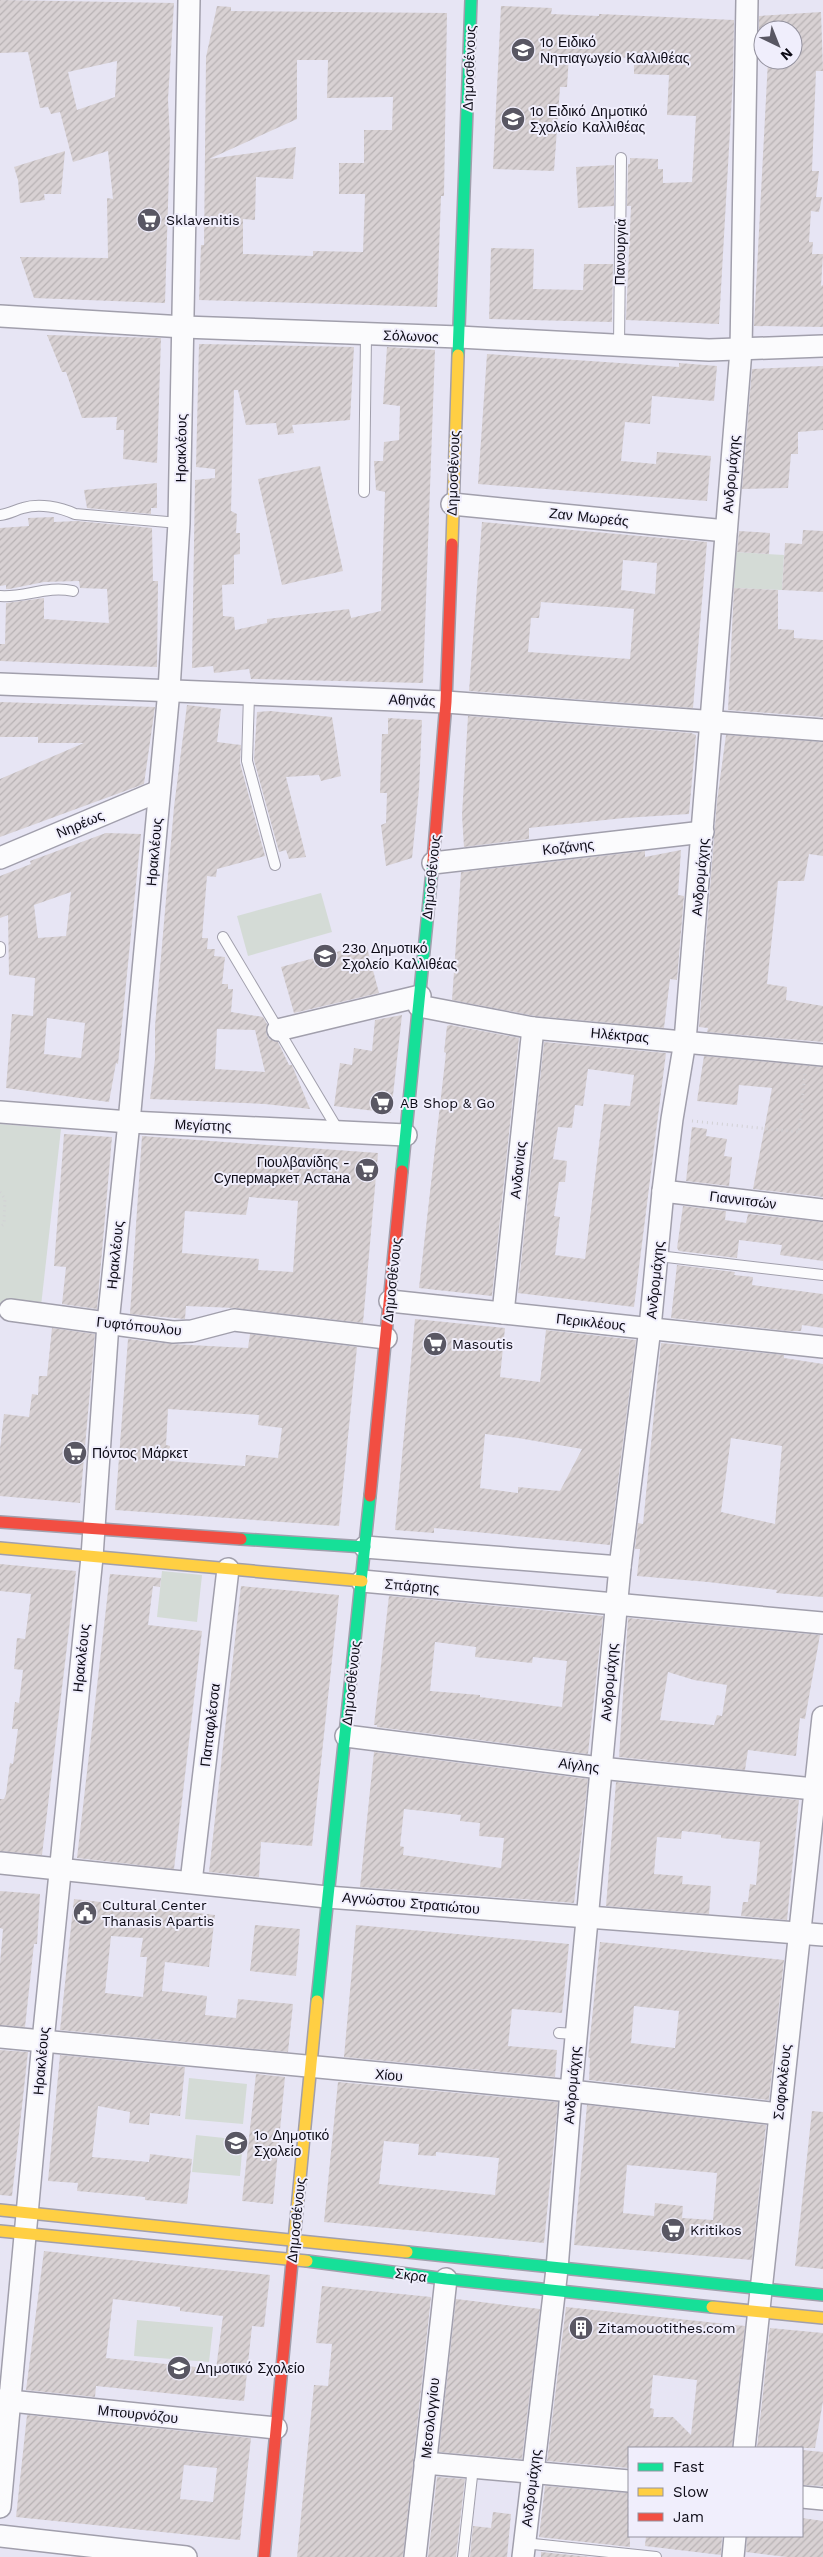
<svg xmlns="http://www.w3.org/2000/svg" width="823" height="2557" font-family="'Work Sans',sans-serif">
	<style>
		.green { fill: #d4dbd6 }
		.building { fill: url(#building-hatch); fill-rule: evenodd }
		.lines { fill: none; stroke-linecap: round; stroke-linejoin: round }
		.lane-casing { stroke: #a19fac; stroke-width: 12 }
		.street-casing { stroke: #a19fac; stroke-width: 24 }
		.fast-casing { stroke: #a19fac; stroke-width: 14 }
		.slow-casing { stroke: #a19fac; stroke-width: 14 }
		.jam-casing { stroke: #a19fac; stroke-width: 14 }
		.path { stroke: #d2d1d5; stroke-width: 3; stroke-dasharray: 1 4; stroke-linecap: butt }
		.lane { stroke: #fbfbfd; stroke-width: 10 }
		.street { stroke: #fbfbfd; stroke-width: 21 }
		.fast { stroke: #16e098; stroke-width: 11 }
		.slow { stroke: #ffcf43; stroke-width: 11 }
		.jam { stroke: #f24e42; stroke-width: 11 }
		.labels { text-anchor: middle; dominant-baseline: central; stroke-width: 4; stroke-linejoin: round; paint-order: stroke }
		.poi-label { font-size: 14px; fill: #0c0a15; stroke: #f0eefc; text-anchor: start }
		.street-label { font-size: 14px; fill: #0c0a15; stroke: #f0eefc }
	</style>
	<defs>
		<pattern id="building-hatch" width="6" height="6" patternUnits="userSpaceOnUse" patternTransform="scale(1.25)"><rect width="6" height="6" fill="#d8d1d3"/><path d="M-1 1l2-2M0 6l6-6M5 7l2-2" fill="none" stroke="#b8b2b4"/></pattern>
	</defs>
	<rect width="100%" height="100%" fill="#e7e5f4"/>
	<!-- green -->
	<g class="green">
		<path d="M736 552 784 555 782 590 734 588Z"/>
		<path d="M321 893 332 932 248 956 237 916Z"/>
		<path d="M0 1124 61 1129 41 1306 0 1304Z"/>
		<path d="M162 1571 202 1575 197 1622 157 1617Z"/>
		<path d="M189 2078 247 2084 243 2124 185 2119Z"/>
		<path d="M196 2135 243 2140 240 2176 192 2172Z"/>
		<path d="M137 2320 213 2327 209 2362 134 2356Z"/>
	</g>
	<!-- building -->
	<g class="building">
		<path d="M0 0 174 3 168 99 170 140 165 303 34 298 20 257 108 258 107 198 113 199 108 151 73 162 60 112 51 114 48 107 40 108 28 52 0 53ZM117 61 115 97 77 110 68 72Z"/>
		<path d="M217 6 231 7V11L447 13 444 196H441L437 307 199 300 201 245H204L206 57ZM297 60H328L327 98 393 97 392 130H364V163H339V194H365L363 252 313 251V256L243 254V219L255 220 256 177 293 179 296 147 209 159 297 119Z"/>
		<path d="M501 6 552 8 551 14 599 16V14L734 20 733 78 719 324 626 320 631 206H627L628 164H630V158L658 159V169H663V183L692 182 696 116 667 115 669 75 634 74V58L569 55 567 87H560L554 171 493 169Z"/>
		<path d="M821 12 823 71H816L812 171H819L816 197H822L819 212 811 211 809 242H813L812 254H823L821 286 823 285V327L754 326 768 60H793V30H759V16Z"/>
		<path d="M65 151 61 194H44L45 200 20 203 18 180 14 167Z"/>
		<path d="M614 165V206L578 208 576 167Z"/>
		<path d="M491 248 534 249 533 289 583 290 584 264H613L612 322 489 319Z"/>
		<path d="M47 335 161 338 157 463 123 459 124 430H116L117 417 82 418 66 372H62Z"/>
		<path d="M199 344 354 347 350 420 292 425 294 433 278 435 276 423 246 425 238 390H234L231 511 237 514 236 533H240V554L234 555V584L222 585 223 616 234 617 235 630 267 623V619L349 609 351 618 381 611 385 492 376 490 374 461H383L384 442 399 440 400 406 383 404 387 347 435 350 423 683 251 679 249 669 214 673 213 666 192 668 195 480 215 478V469L196 467Z"/>
		<path d="M487 354 679 367V363L717 366 714 401 652 396 650 424 625 422 621 461 656 464 657 452 711 456 707 501 478 484Z"/>
		<path d="M823 366V430L798 432V454H791L788 488 742 489 752 369Z"/>
		<path d="M320 466 343 571 282 585 258 479Z"/>
		<path d="M157 483V508H151V514L87 508 84 490Z"/>
		<path d="M54 517V522L77 521 152 528 153 581H158L157 667 0 661V644H5L6 603 44 598V619L109 623 107 589 80 588 79 581 44 582 9 589H6V585L0 586V528L29 526 28 518Z"/>
		<path d="M482 522 707 542 693 708 469 691ZM623 560 657 563 655 594 621 590ZM541 602 634 609 630 659 528 652 531 618H539Z"/>
		<path d="M803 530 823 531V592L782 590 785 543 802 544Z"/>
		<path d="M739 531 770 533 769 554 737 552Z"/>
		<path d="M734 588 778 590V629L794 630V638L823 640V717L728 710Z"/>
		<path d="M0 702 155 707 144 784 0 837V779L84 743H38V737H0Z"/>
		<path d="M187 705 221 709 217 742 241 745 240 763 265 856 217 869 216 877 207 876 202 938H208L207 949H215L214 956 225 957 222 984H228V989H233L231 1012 263 1017 267 1024 266 1033 269 1039 278 1042 289 1065H292L310 1109 265 1104 150 1099 155 1059V1026L174 807ZM217 1029 255 1030 265 1072 215 1069Z"/>
		<path d="M270 711 332 717 341 776 321 781 319 775 286 777 306 857 289 859 286 850 279 852 254 760 257 712Z"/>
		<path d="M468 716 691 733 696 735 689 814 624 818 529 828V839L464 847 462 815Z"/>
		<path d="M388 718 422 720 419 790 412 858 386 866 381 825 386 823 387 793H380L382 734H388Z"/>
		<path d="M726 735 823 742V856L809 854 804 881H778L767 984 787 987 786 1000 823 1006V1042L707 1032 708 1028 699 1027 717 801Z"/>
		<path d="M106 833 141 834 118 1064 116 1063 109 1102 6 1088 12 1014 33 1016 35 978 9 975 8 915 0 918V876L31 864 30 861ZM71 892 66 936 38 938 34 905ZM47 1018 85 1023 81 1058 44 1054Z"/>
		<path d="M681 850 678 895 684 896 677 980 670 979 664 1028 535 1016 452 1000 461 872 645 851V857Z"/>
		<path d="M366 944 379 993 294 1013 281 967Z"/>
		<path d="M402 1015 391 1113 334 1106 340 1063 352 1065 354 1048 372 1051 375 1020Z"/>
		<path d="M450 1025 519 1038 492 1296 419 1288 446 1053 444 1052 447 1026Z"/>
		<path d="M544 1042 666 1053 634 1307 518 1293ZM588 1069 634 1075 630 1106 604 1104 585 1259 555 1255 560 1217 554 1216 559 1182H565L567 1161 553 1159 558 1127 572 1128 575 1105 583 1106Z"/>
		<path d="M704 1056 823 1067V1197L753 1189 772 1088 739 1085 737 1105 697 1101Z"/>
		<path d="M692 1127 707 1129 706 1136 727 1139 724 1156 732 1157 729 1186 686 1181Z"/>
		<path d="M64 1134 112 1137 97 1309 62 1304 66 1267 54 1266Z"/>
		<path d="M142 1136 378 1153 363 1323 235 1308 186 1306 185 1319 130 1314ZM249 1197 298 1201 293 1272 258 1270 259 1259 182 1253 185 1211 246 1215Z"/>
		<path d="M683 1206 726 1211 725 1220 746 1223 748 1214 823 1222V1261L780 1255 782 1245 739 1240 737 1258 679 1251 677 1248Z"/>
		<path d="M677 1265 735 1272 734 1275 753 1277 752 1285 823 1294V1328L802 1325 801 1331H788L671 1318Z"/>
		<path d="M415 1319 505 1328 500 1377 540 1382 546 1330 636 1340 610 1545 434 1528V1533L395 1530ZM485 1434 518 1438 582 1449 560 1491 518 1487V1493L480 1488Z"/>
		<path d="M52 1328 95 1334 80 1503 0 1496V1449L4 1414 29 1417 32 1394 38 1395 39 1376H47Z"/>
		<path d="M250 1334 357 1347 339 1526 115 1510 128 1339 171 1344 248 1348ZM168 1409 259 1415 258 1425 282 1428 278 1458 246 1455 245 1466 169 1461 170 1446 166 1445Z"/>
		<path d="M661 1343 784 1355V1358L823 1364V1597L776 1593 777 1590 708 1582 637 1576 640 1549H635L638 1523 643 1524ZM731 1438 782 1446 775 1524 721 1512Z"/>
		<path d="M0 1564 76 1571 42 1855 0 1851V1799H4L6 1794 10 1763 13 1764 18 1729H12L15 1702 19 1703 23 1670 14 1669 17 1638 25 1639 31 1594 0 1591Z"/>
		<path d="M110 1574 161 1578 160 1587 153 1586 148 1625 202 1631 174 1869 77 1858Z"/>
		<path d="M241 1586 339 1595 312 1846 261 1842 259 1877 209 1872Z"/>
		<path d="M389 1596 603 1616 588 1754 377 1727V1725H374ZM435 1642 476 1647 475 1657 532 1663 533 1657 567 1661 562 1707 480 1697V1695L430 1691Z"/>
		<path d="M628 1618 820 1635 805 1719 800 1718 796 1756 748 1750 745 1770 619 1757ZM668 1672 694 1680 727 1685 722 1716 717 1715 714 1725 660 1720Z"/>
		<path d="M374 1752 588 1779 574 1903 360 1887ZM404 1809 461 1815 460 1821 480 1823 479 1836 504 1838 501 1868 403 1855 404 1847 400 1846Z"/>
		<path d="M616 1782 799 1800 787 1920 741 1916 743 1902H748L750 1884 756 1885 760 1842 721 1838V1835L682 1831 681 1839 657 1837 654 1874 683 1876 682 1884 711 1886 709 1914 606 1906Z"/>
		<path d="M0 1891 40 1894 37 1944H34L25 2027 0 2025V1964L3 1929 0 1928Z"/>
		<path d="M74 1899 215 1915 209 1967 165 1962 162 1991 207 1996 205 2015 236 2018 238 1999 293 2004 288 2052 60 2030ZM111 1936 143 1938 140 1957H147L143 1997 105 1993Z"/>
		<path d="M255 1925 300 1929 296 1976 250 1971Z"/>
		<path d="M356 1925 569 1944 562 2013 512 2009 508 2046 557 2050 555 2077 344 2057Z"/>
		<path d="M600 1942 784 1960 769 2100 589 2080 590 2058 588 2057ZM634 2006 679 2011 675 2048 631 2043Z"/>
		<path d="M0 2050 28 2052 12 2196 0 2195Z"/>
		<path d="M60 2055 185 2067 180 2116 150 2113 149 2125 129 2123 130 2112 98 2106 92 2157 149 2162 150 2154 192 2159 187 2204 145 2200V2197L77 2191 78 2183 48 2181Z"/>
		<path d="M256 2074 285 2077 273 2204 242 2201Z"/>
		<path d="M338 2082 558 2102 544 2243 324 2222ZM384 2141 419 2144 418 2155 436 2156V2152L499 2158 495 2195 379 2184Z"/>
		<path d="M587 2105 766 2125 752 2260 574 2245ZM627 2165 717 2173 713 2220 682 2218 683 2206 655 2203 654 2216 623 2213Z"/>
		<path d="M812 2111 823 2112V2269L795 2266Z"/>
		<path d="M44 2251 270 2275 264 2327 252 2326 244 2401 96 2386 95 2397 26 2390ZM113 2299 180 2307V2311L223 2316 216 2369 106 2358Z"/>
		<path d="M322 2286 431 2297 403 2557H297L314 2385 328 2386 332 2344 316 2343Z"/>
		<path d="M456 2299 540 2309 522 2459 439 2452Z"/>
		<path d="M566 2307 745 2326 732 2448H629V2468L547 2461ZM653 2375 697 2380 691 2435 673 2417H653L654 2409 650 2408Z"/>
		<path d="M770 2328 823 2333V2401L815 2448H757Z"/>
		<path d="M27 2415 251 2438 240 2540 16 2517ZM184 2465 217 2468 213 2502 180 2499Z"/>
		<path d="M802 2450 823 2452V2486L802 2485Z"/>
		<path d="M437 2477 465 2479 456 2557H428Z"/>
		<path d="M545 2486 629 2493 630 2547 539 2537Z"/>
		<path d="M493 2512 511 2514 507 2557H470L473 2526 491 2528Z"/>
		<path d="M802 2518 823 2521V2557H787L746 2552 747 2536H802Z"/>
		<path d="M646 2536H722L721 2555 645 2546Z"/>
		<path d="M541 2552 591 2557H541Z"/>
	</g>
	<g class="lines">
		<!-- lane casing -->
		<g class="lane-casing">
			<g id="lane">
				<path d="M619 346 621 158"/>
				<path d="M364 492 366 335"/>
				<path d="M0 515C9 514 15 510 23 508 39 503 60 507 75 514L179 523"/>
				<path d="M0 596C25 598 47 585 73 591"/>
				<path d="M249 695 247 761 275 865"/>
				<path d="M223 937 338 1130"/>
				<path d="M0 952V947"/>
				<path d="M658 1256 823 1275"/>
				<path d="M559 2033 576 2034"/>
				<path d="M524 2543 656 2557"/>
				<path d="M463 2557 473 2467"/>
			</g>
		</g>
		<!-- street casing -->
		<g class="street-casing">
			<g id="street">
				<path d="M0 316 184 327 459 337 709 350 823 346"/>
				<path d="M452 504 726 531"/>
				<path d="M0 684 446 702 823 730"/>
				<path d="M0 858 159 791"/>
				<path d="M433 863 703 832"/>
				<path d="M419 1006 533 1028 823 1055"/>
				<path d="M278 1030 420 996"/>
				<path d="M0 1112 129 1122 406 1135"/>
				<path d="M663 1191 823 1210"/>
				<path d="M390 1301 823 1347"/>
				<path d="M10 1310 173 1332 192 1331 234 1320 386 1338"/>
				<path d="M503 1313 533 1028"/>
				<path d="M365 1547 620 1567"/>
				<path d="M362 1581 823 1623"/>
				<path d="M346 1736 600 1768 814 1789"/>
				<path d="M0 1863 327 1897 823 1935"/>
				<path d="M191 1882 228 1569"/>
				<path d="M0 2037 571 2091 779 2114"/>
				<path d="M0 2400 276 2428"/>
				<path d="M744 2448 823 1717"/>
				<path d="M425 2463 629 2481"/>
				<path d="M802 2497 823 2499"/>
				<path d="M0 2507 43 2041 92 1557 108 1323 129 1122 169 690 179 523 189 0"/>
				<path d="M0 2536 186 2557"/>
				<path d="M415 2557 446 2279"/>
				<path d="M523 2557 557 2269 571 2091 620 1567 650 1328 663 1191 672 1119 685 1041 741 350 747 0"/>
				<path d="M733 2557 735 2536"/>
			</g>
		</g>
		<!-- fast casing -->
		<g class="fast-casing">
			<g id="fast">
				<path d="M458 355 471 0"/>
				<path d="M402 1171 433 861"/>
				<path d="M241 1539 365 1547"/>
				<path d="M317 2001 370 1496"/>
				<path d="M407 2252 823 2295"/>
				<path d="M307 2261 446 2279 712 2307"/>
			</g>
		</g>
		<!-- slow casing -->
		<g class="slow-casing">
			<g id="slow">
				<path d="M452 544 458 355"/>
				<path d="M0 1548 362 1581"/>
				<path d="M0 2210 407 2252"/>
				<path d="M0 2231 307 2261"/>
				<path d="M292 2262 317 2001"/>
				<path d="M712 2307 823 2318"/>
			</g>
		</g>
		<!-- jam casing -->
		<g class="jam-casing">
			<g id="jam">
				<path d="M433 861 446 702 452 544"/>
				<path d="M370 1496 402 1171"/>
				<path d="M0 1522 241 1539"/>
				<path d="M264 2557 292 2262"/>
			</g>
		</g>
		<!-- path -->
		<g class="path">
			<path d="M692 1121 799 1132 805 1073"/>
			<path d="M0 1192 5 1199 4 1224 0 1227"/>
		</g>
		<!-- lane -->
		<use href="#lane" class="lane"/>
		<!-- street -->
		<use href="#street" class="street"/>
		<!-- fast -->
		<use href="#fast" class="fast"/>
		<!-- slow -->
		<use href="#slow" class="slow"/>
		<!-- jam -->
		<use href="#jam" class="jam"/>
	</g>
	<!-- icons -->
	<defs>
		<g id="school-disc" transform="scale(1.25)"><circle r="9.5" fill="#595763" stroke="#f0eefc"/><path d="M0-5L7-2L0 1L-7-2ZM-4 1L0 2.5L4 1V4Q0 6-4 4Z" fill="#fff"/></g>
		<g id="supermarket-disc" transform="scale(1.25)"><circle r="9.5" fill="#595763" stroke="#f0eefc"/><path d="M-6-5.5h2.5l.6 2H6L4.5 2H-2.5L-4.4-4H-6ZM-1.5 3.2a1.3 1.3 0 1 0 .1 0ZM3 3.2a1.3 1.3 0 1 0 .1 0Z" fill="#fff"/></g>
		<g id="civic-disc" transform="scale(1.25)"><circle r="9.5" fill="#595763" stroke="#f0eefc"/><path d="M-.6-6.5H3V-4.5H.6V-3L4-1V1h2V6H-6V1h2V-1L-.6-3ZM-1.2 2.5V6h2.4V2.5Z" fill="#fff"/></g>
		<g id="building-disc" transform="scale(1.25)"><circle r="9.5" fill="#595763" stroke="#f0eefc"/><path d="M-4-6H4V6H1V3H-1V6H-4ZM-2.5-4.3h1.7v1.8h-1.7ZM.8-4.3h1.7v1.8H.8ZM-2.5-1h1.7V.8h-1.7ZM.8-1h1.7V.8H.8Z" fill="#fff"/></g>
	</defs>
	<g fill-rule="evenodd">
		<use href="#school-disc" x="523" y="50"/>
		<use href="#school-disc" x="513" y="119"/>
		<use href="#supermarket-disc" x="149" y="220"/>
		<use href="#school-disc" x="325" y="956"/>
		<use href="#supermarket-disc" x="382" y="1103"/>
		<use href="#supermarket-disc" x="367" y="1170"/>
		<use href="#supermarket-disc" x="435" y="1344"/>
		<use href="#supermarket-disc" x="75" y="1453"/>
		<use href="#civic-disc" x="85" y="1913"/>
		<use href="#school-disc" x="236" y="2143"/>
		<use href="#supermarket-disc" x="673" y="2230"/>
		<use href="#building-disc" x="581" y="2328"/>
		<use href="#school-disc" x="179" y="2368"/>
	</g>
	<g class="labels">
		<!-- poi labels -->
		<g class="poi-label">
			<text x="540" y="42">1ο Ειδικό<tspan x="540" dy="16">Νηπιαγωγείο Καλλιθέας</tspan></text>
			<text x="530" y="111">1ο Ειδικό Δημοτικό<tspan x="530" dy="16">Σχολείο Καλλιθέας</tspan></text>
			<text x="166" y="220">Sklavenitis</text>
			<text x="342" y="948">23ο Δημοτικό<tspan x="342" dy="16">Σχολείο Καλλιθέας</tspan></text>
			<text x="400" y="1103">AB Shop &amp; Go</text>
			<text x="350" y="1162" text-anchor="end">Γιουλβανίδης -<tspan x="350" dy="16">Супермаркет Астана</tspan></text>
			<text x="452" y="1344">Masoutis</text>
			<text x="92" y="1453">Πόντος Μάρκετ</text>
			<text x="102" y="1905">Cultural Center<tspan x="102" dy="16">Thanasis Apartis</tspan></text>
			<text x="254" y="2135">1o Δημοτικό<tspan x="254" dy="16">Σχολείο</tspan></text>
			<text x="690" y="2230">Kritikos</text>
			<text x="598" y="2328">Zitamouotithes.com</text>
			<text x="196" y="2368">Δημοτικό Σχολείο</text>
		</g>
		<!-- street labels -->
		<g class="street-label">
			<text transform="translate(469 68) rotate(-88)">Δημοσθένους</text>
			<text transform="translate(620 252) rotate(-89)">Πανουργιά</text>
			<text transform="translate(411 336) rotate(2)">Σόλωνος</text>
			<text transform="translate(181 448) rotate(-89)">Ηρακλέους</text>
			<text transform="translate(453 473) rotate(-88)">Δημοσθένους</text>
			<text transform="translate(731 474) rotate(-85)">Ανδρομάχης</text>
			<text transform="translate(589 517) rotate(6)">Ζαν Μωρεάς</text>
			<text transform="translate(412 700) rotate(2)">Αθηνάς</text>
			<text transform="translate(80 824) rotate(-23)">Νηρέως</text>
			<text transform="translate(568 847) rotate(-7)">Κοζάνης</text>
			<text transform="translate(154 852) rotate(-85)">Ηρακλέους</text>
			<text transform="translate(431 877) rotate(-84)">Δημοσθένους</text>
			<text transform="translate(700 877) rotate(-85)">Ανδρομάχης</text>
			<text transform="translate(620 1035) rotate(5)">Ηλέκτρας</text>
			<text transform="translate(203 1125) rotate(2)">Μεγίστης</text>
			<text transform="translate(518 1170) rotate(-84)">Ανδανiας</text>
			<text transform="translate(743 1200) rotate(7)">Γιαννιτσών</text>
			<text transform="translate(115 1255) rotate(-84)">Ηρακλέους</text>
			<text transform="translate(392 1280) rotate(-84)">Δημοσθένους</text>
			<text transform="translate(655 1280) rotate(-84)">Ανδρομάχης</text>
			<text transform="translate(591 1322) rotate(6)">Περικλέους</text>
			<text transform="translate(139 1326) rotate(6)">Γυφτόπουλου</text>
			<text transform="translate(412 1586) rotate(5)">Σπάρτης</text>
			<text transform="translate(81 1658) rotate(-84)">Ηρακλέους</text>
			<text transform="translate(609 1682) rotate(-85)">Ανδρομάχης</text>
			<text transform="translate(351 1683) rotate(-84)">Δημοσθένους</text>
			<text transform="translate(210 1725) rotate(-83)">Παπαφλέσσα</text>
			<text transform="translate(579 1765) rotate(7)">Αίγλης</text>
			<text transform="translate(411 1903) rotate(5)">Αγνώστου Στρατιώτου</text>
			<text transform="translate(41 2061) rotate(-85)">Ηρακλέους</text>
			<text transform="translate(389 2075) rotate(5)">Χίου</text>
			<text transform="translate(782 2082) rotate(-84)">Σοφοκλέους</text>
			<text transform="translate(572 2085) rotate(-85)">Ανδρομάχης</text>
			<text transform="translate(296 2220) rotate(-84)">Δημοσθένους</text>
			<text transform="translate(411 2275) rotate(8)">Σκρα</text>
			<text transform="translate(138 2414) rotate(6)">Μπουρνόζου</text>
			<text transform="translate(430 2418) rotate(-84)">Μεσολογγίου</text>
			<text transform="translate(531 2488) rotate(-83)">Ανδρομάχης</text>
		</g>
	</g>
	<!-- legend -->
	<rect x="628" y="2447" width="175" height="90" fill="#f0eefc" stroke="#9593a0"/>
	<rect x="638" y="2463" width="25" height="8" fill="#16e098" stroke="#9593a0"/>
	<text x="673" y="2472" font-size="15" fill="#0c0a15">Fast</text>
	<rect x="638" y="2488" width="25" height="8" fill="#ffcf43" stroke="#9593a0"/>
	<text x="673" y="2497" font-size="15" fill="#0c0a15">Slow</text>
	<rect x="638" y="2513" width="25" height="8" fill="#f24e42" stroke="#9593a0"/>
	<text x="673" y="2522" font-size="15" fill="#0c0a15">Jam</text>
	<!-- north arrow -->
	<g transform="translate(778 45) rotate(137)"><circle r="24" fill="#f0eefc" stroke="#9593a0"/>
	<path d="M0-4L9 19L0 12L-9 19Z" fill="#595763"/>
	<text y="-8" font-size="14" font-weight="bold" text-anchor="middle" fill="#0c0a15">N</text>
	</g>
</svg>
